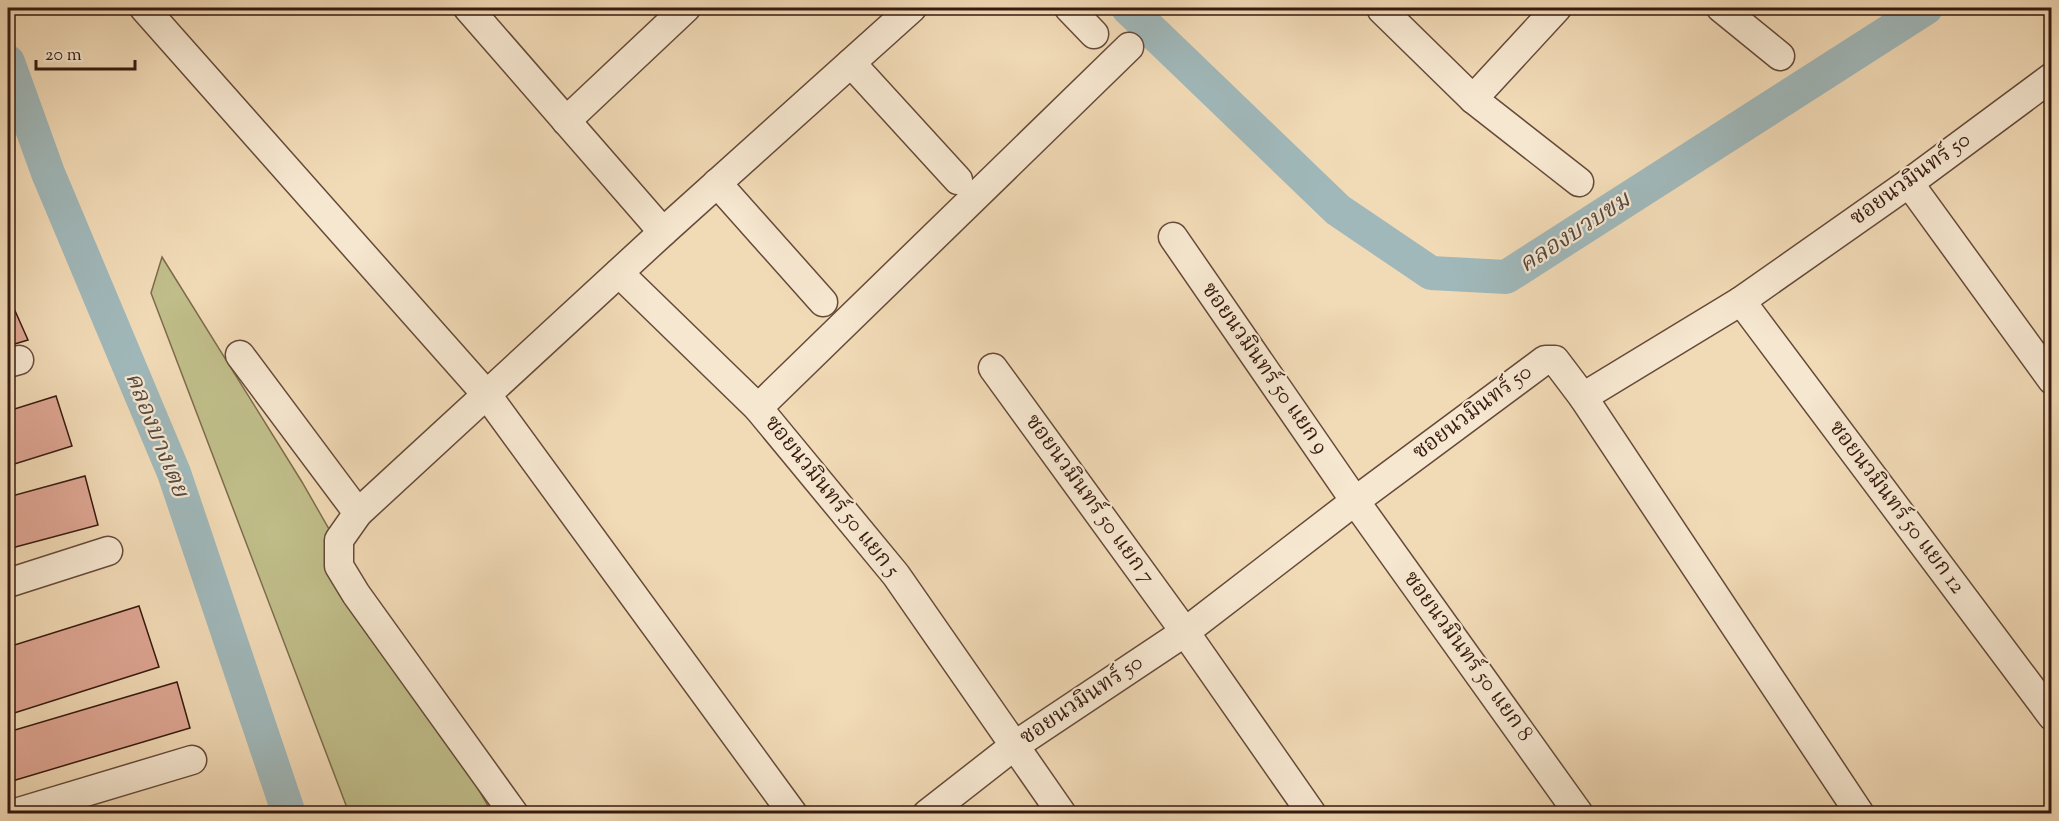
<svg xmlns="http://www.w3.org/2000/svg" width="2059" height="821" font-family="'Sorts Mill Goudy','Noto Serif Thai',serif">
	<style>
		.green { fill: #c0be8a; stroke: #7c6c4c; stroke-width: 1.5 }
		.lines { fill: none; stroke-linecap: round; stroke-linejoin: round }
		.canal { stroke: #a0b8ba; stroke-width: 34 }
		.building { fill: #dea693; stroke: #371a0f; stroke-width: 1.5 }
		.minor-casing { stroke: #664a39; stroke-width: 31 }
		.minor { stroke: #f6e7d0; stroke-width: 28 }
		.labels { text-anchor: middle; dominant-baseline: central; stroke-width: 4.5; stroke-linejoin: round; paint-order: stroke }
		.street-label { font-size: 22px; fill: #371a0f; stroke: #f6e7d0 }
		.water-label { font-size: 24px; font-style: italic; fill: #564942; stroke: #f6e7d0 }
	</style>
	<rect width="100%" height="100%" fill="#f1dab6"/>
	<filter id="stains"><feTurbulence type="fractalNoise" baseFrequency=".00333" numOctaves="4"/><feColorMatrix values="0 0 0 0 .2 0 0 0 0 .09 0 0 0 0 .02 0 0 0 .5 -.17"/></filter>
	<radialGradient id="worn" r=".72"><stop offset=".6" stop-color="#630" stop-opacity="0"/><stop offset="1" stop-color="#630" stop-opacity=".3"/></radialGradient>
	<!-- green -->
	<path class="green" d="M162 257 302 482 492 813H349L151 293Z"/>
	<g class="lines">
		<!-- canal -->
		<g class="canal">
			<path d="M1128 8 1338 210 1431 273 1506 277 1926 8"/>
			<path d="M8 62 48 173 174 473 289 814"/>
		</g>
	</g>
	<!-- building -->
	<g class="building">
		<path d="M8 295 28 340 8 346Z"/>
		<path d="M56 396 72 446 8 466V411Z"/>
		<path d="M85 476 98 525 8 549V497Z"/>
		<path d="M139 606 159 667 8 715V647Z"/>
		<path d="M177 682 190 728 9 782 8 732Z"/>
	</g>
	<g class="lines">
		<!-- minor casing -->
		<g class="minor-casing">
			<g id="minor">
				<path d="M144 8 487 395 793 814"/>
				<path d="M468 8 663 232"/>
				<path d="M1069 8 1094 34"/>
				<path d="M1721 8 1780 56"/>
				<path d="M1382 10 1473 99 1579 182"/>
				<path d="M851 63 958 180"/>
				<path d="M1473 99 1557 8"/>
				<path d="M566 121 686 8"/>
				<path d="M717 183 823 302"/>
				<path d="M1909 183 2052 380"/>
				<path d="M1173 237 1355 501 1579 814"/>
				<path d="M619 273 758 408 896 575 1062 814"/>
				<path d="M1741 301 2052 716"/>
				<path d="M240 355 358 513"/>
				<path d="M8 363 19 360"/>
				<path d="M993 368 1185 632 1312 814"/>
				<path d="M1583 397 1860 814"/>
				<path d="M758 408 1129 47"/>
				<path d="M8 583 108 551"/>
				<path d="M12 814 192 760"/>
				<path d="M514 814 356 594 339 566V540L358 513 663 232 912 8"/>
				<path d="M927 814 1014 746 1185 632 1355 501 1545 360H1555L1583 397 1741 301 1909 183 2052 77"/>
			</g>
		</g>
		<!-- minor -->
		<use href="#minor" class="minor"/>
	</g>
	<g class="labels">
		<!-- street labels -->
		<g class="street-label">
			<text transform="translate(1911 180) rotate(-36)">ซอยนวมินทร์ 50</text>
			<text transform="translate(1264 369) rotate(55)">ซอยนวมินทร์ 50 แยก 9</text>
			<text transform="translate(1473 413) rotate(-37)">ซอยนวมินทร์ 50</text>
			<text transform="translate(831 497) rotate(51)">ซอยนวมินทร์ 50 แยก 5</text>
			<text transform="translate(1089 500) rotate(54)">ซอยนวมินทร์ 50 แยก 7</text>
			<text transform="translate(1896 508) rotate(53)">ซอยนวมินทร์ 50 แยก 12</text>
			<text transform="translate(1467 657) rotate(54)">ซอยนวมินทร์ 50 แยก 8</text>
			<text transform="translate(1082 701) rotate(-34)">ซอยนวมินทร์ 50</text>
		</g>
		<!-- water labels -->
		<g class="water-label">
			<text transform="translate(1575 233) rotate(-33)">คลองบวบขม</text>
			<text transform="translate(156 435) rotate(68)">คลองบางเตย</text>
		</g>
	</g>
	<!-- margin -->
	<rect width="2059" height="821" fill="none" stroke="#f1dab6" stroke-width="30"/>
	<rect x="9" y="9" width="2041" height="803" fill="none" stroke="#371a0f" stroke-width="3"/>
	<rect x="15" y="15" width="2029" height="791" fill="none" stroke="#371a0f" stroke-width="1.5"/>
	<!-- scale -->
	<path d="M36 60v9h99v-9" fill="none" stroke="#371a0f" stroke-width="3"/>
	<text x="45" y="60" font-size="18" fill="#371a0f" stroke="#f6e7d0" stroke-width="4.5" paint-order="stroke">20 m</text>
	<rect width="100%" height="100%" filter="url(#stains)"/>
	<rect width="100%" height="100%" fill="url(#worn)"/>
</svg>
